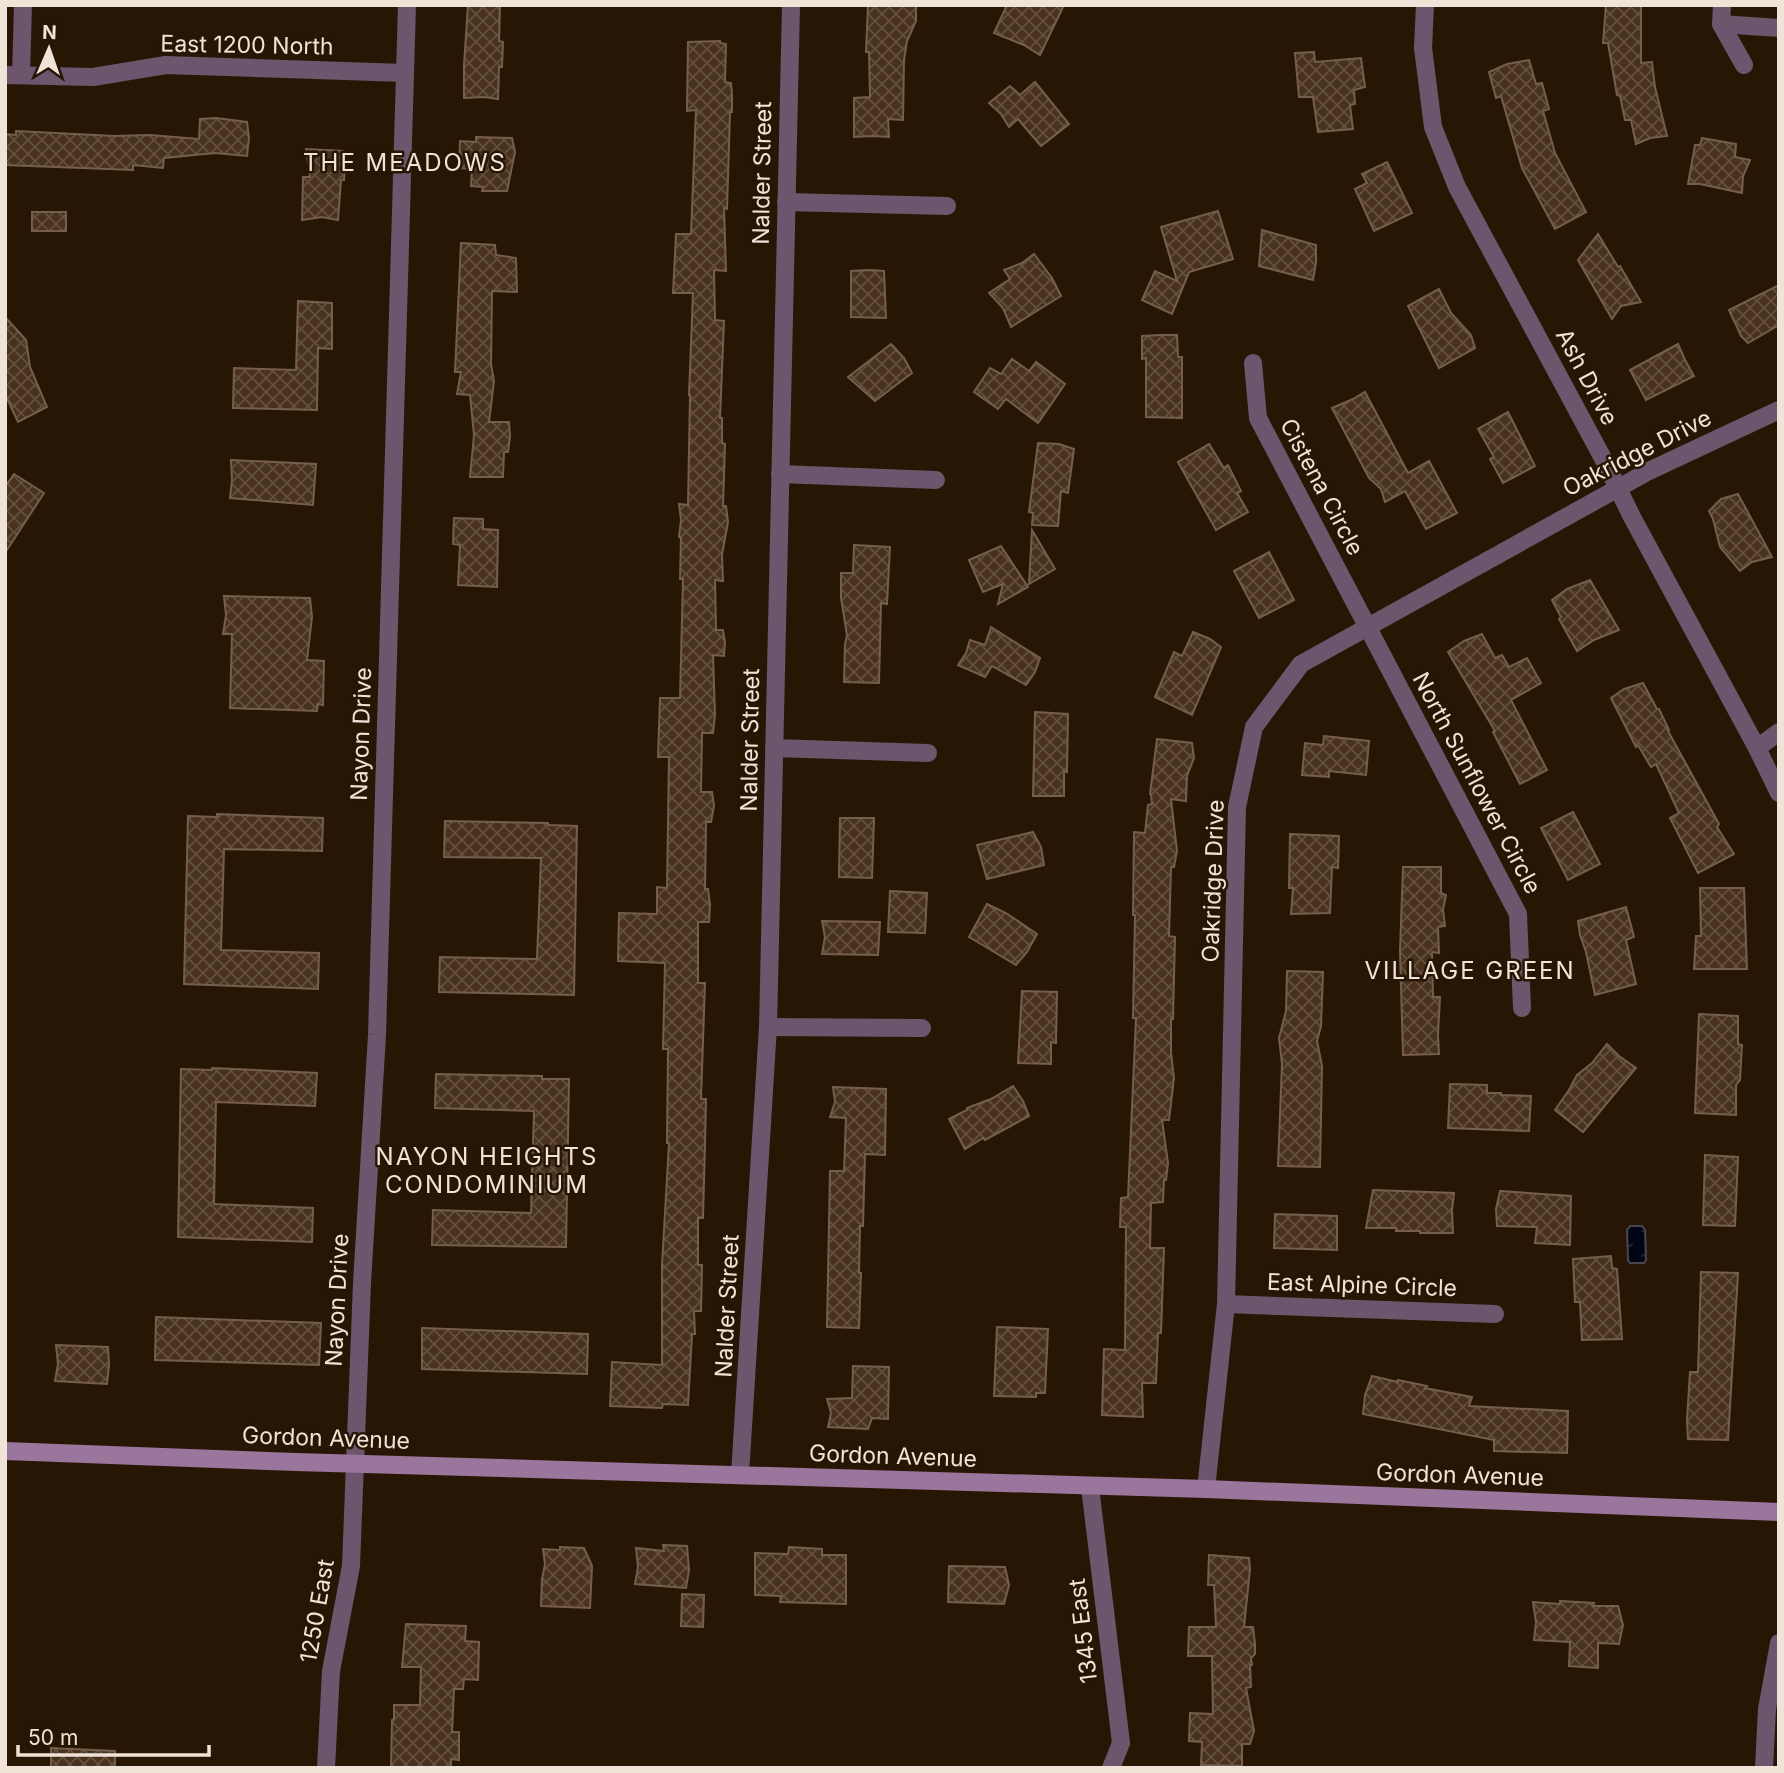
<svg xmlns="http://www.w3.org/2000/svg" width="1784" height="1773" font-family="Inter,sans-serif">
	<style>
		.water { fill: url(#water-ripples); stroke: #484750; stroke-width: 2 }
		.building { fill: url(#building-cross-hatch); stroke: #755f4c; stroke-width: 2 }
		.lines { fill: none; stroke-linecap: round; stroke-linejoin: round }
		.street { stroke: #6c556d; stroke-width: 18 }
		.secondary { stroke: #9b769c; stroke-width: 18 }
		.labels { text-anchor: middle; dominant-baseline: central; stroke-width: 5; stroke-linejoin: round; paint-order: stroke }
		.street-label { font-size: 23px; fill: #f0e3d8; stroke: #281605 }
		.neighbourhood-label { font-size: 24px; letter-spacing: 2px; fill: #f0e3d8; stroke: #281605 }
	</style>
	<defs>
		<pattern id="water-ripples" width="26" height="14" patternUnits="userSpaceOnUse" patternTransform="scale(1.75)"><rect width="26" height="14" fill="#000415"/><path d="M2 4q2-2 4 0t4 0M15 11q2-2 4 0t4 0" fill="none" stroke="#262836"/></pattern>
		<pattern id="building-cross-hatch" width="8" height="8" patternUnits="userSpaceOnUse" patternTransform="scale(1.75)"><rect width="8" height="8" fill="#48321d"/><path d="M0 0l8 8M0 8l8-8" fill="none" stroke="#63503d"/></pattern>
	</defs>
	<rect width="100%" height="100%" fill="#281605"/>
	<!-- water -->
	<path class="water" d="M1630 1226H1642L1645 1230 1646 1260 1644 1263H1630L1628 1260 1627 1230Z"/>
	<!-- building -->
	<g class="building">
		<path d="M468 5H500L499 41 503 42 502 67H499L498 99 484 97 464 98V65Z"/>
		<path d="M868 5H916V21L907 41 904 60 903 120 888 119 889 137 872 136 854 137V98L870 97 869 52H866Z"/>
		<path d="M1007 5H1064L1040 55 1024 45 994 33Z"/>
		<path d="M1606 5H1641V63L1652 62 1655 87 1667 136 1650 138 1636 144 1631 120H1625L1620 96 1617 95 1608 43H1603Z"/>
		<path d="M720 41V43L726 44 725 82 731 83 732 95V112H730L727 209 724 208 726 271 714 270 715 320 724 321 720 418H722V443L725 444 723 506H726L728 522 722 555 723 581 715 580 716 630H723L725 642 724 656 713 655 715 715 713 733H702L701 792H712L714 806 711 822H706L705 889H708L710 905 709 922H698V983H705L701 1099H706L705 1144 703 1218H698V1265H702L701 1311H694L695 1334H692L688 1405 663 1404 662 1408 610 1406 612 1362 662 1365V1265L669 1143H667L668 1049H663L665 963 618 961 619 913 657 914V887L667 888 669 757H658L660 698H680L683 579H680L681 538 679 537 681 520 679 504 688 505 690 395H689L693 293H673L676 234H691L696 110 687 111 688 42Z"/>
		<path d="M1314 52 1315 62 1361 58 1365 87 1354 90 1355 104 1350 105 1353 129 1318 132 1313 97H1299L1295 53Z"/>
		<path d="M1529 60 1536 84 1542 83 1549 109 1543 111 1555 153 1586 212 1555 229 1522 168 1501 96 1496 98 1489 72 1507 64Z"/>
		<path d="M1035 82 1069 124 1041 146 1018 119 1009 127 1001 114 989 103 1010 86 1020 95Z"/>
		<path d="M216 118 247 122 249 138 247 156 215 153 164 158 163 168 133 165V170L5 165V134L16 135V131L115 136 150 135 199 139 200 119Z"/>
		<path d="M476 137 512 138 515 152 507 191H482L483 187 471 186 472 169 459 168 460 141 476 142Z"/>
		<path d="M1702 138 1736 144 1735 157 1750 160 1743 176 1742 193 1700 184H1688L1695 145H1700Z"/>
		<path d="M306 149 343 151 345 164 344 180H341L338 220 322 217 302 220 303 177H310Z"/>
		<path d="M1387 162 1412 213 1374 231 1355 189 1367 183 1362 174Z"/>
		<path d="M1218 211 1233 259 1189 272 1172 314 1142 300 1155 271 1177 281 1161 227Z"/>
		<rect x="32" y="212" width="34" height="19"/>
		<path d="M1262 230 1316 245V263L1313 280 1259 266Z"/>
		<path d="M1598 234 1618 267 1620 266 1641 302 1621 306 1612 319 1578 260Z"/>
		<path d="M461 243 495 245 496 255 516 258 517 292 492 291 491 364 494 381 489 422H509L510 437 508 452H504L503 477H470L474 435 470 395 457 394 461 372H455Z"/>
		<path d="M1034 254 1052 278 1061 296 1011 327 1003 308 989 293 1010 279 1004 270 1022 263Z"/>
		<path d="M870 270 884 271 886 318 851 317V271Z"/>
		<path d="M1779 285V325L1748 343 1741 336 1729 310Z"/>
		<path d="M1439 289 1451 313 1471 335 1475 348 1439 368 1408 306Z"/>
		<path d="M298 301 332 303V349L318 348 317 410 233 408 234 368 296 370Z"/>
		<path d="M5 317 26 340 30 367 47 407 18 422 5 394Z"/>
		<path d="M1160 335H1177L1178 357H1182V418L1146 417V358L1142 359V336Z"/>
		<path d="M891 344 904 358 912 373 875 401 848 377Z"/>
		<path d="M1678 344 1685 360 1694 376 1646 400 1630 370Z"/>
		<path d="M1012 359 1029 371 1036 362 1065 384 1038 423 1006 399 998 409 974 392 990 368 1001 374Z"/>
		<path d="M1365 392 1408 473 1429 461 1457 513 1426 529 1405 491 1385 502 1381 489 1369 478 1332 408 1353 399Z"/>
		<path d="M1508 412 1535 466 1503 483 1490 459 1494 457 1478 429Z"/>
		<path d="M1038 443 1059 444 1074 449 1068 493 1061 491 1058 526 1032 525 1033 513 1029 512Z"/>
		<path d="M1209 444 1224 468 1228 465 1241 491 1237 493 1248 512 1216 530 1178 462Z"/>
		<path d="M231 460 316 464 313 505 230 498 232 480Z"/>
		<path d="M14 474 44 493 5 553V487Z"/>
		<path d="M1738 494 1772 557 1752 562 1740 571 1720 547 1713 519 1709 511 1721 499Z"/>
		<path d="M454 518 483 519V529L498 530 497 587 458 585 460 545 453 544Z"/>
		<path d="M1032 530 1055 569 1029 584Z"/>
		<path d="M854 545 890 547 887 604 881 603 879 683 844 682 845 644 847 635 841 598V573H853Z"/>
		<path d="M1001 546 1028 587 998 604 1003 584 983 592 969 560Z"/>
		<path d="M1269 552 1294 600 1259 618 1234 571Z"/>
		<path d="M1590 580 1619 630 1594 640 1577 651 1559 619 1561 617 1552 600 1567 589Z"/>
		<path d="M224 596 310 598 312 617 307 660 324 661 323 705 318 704 317 711 230 708 232 634H223L226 615Z"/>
		<path d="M991 627 1040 658 1035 672 1026 685 992 666 985 677 958 665 966 653 970 640 985 645Z"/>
		<path d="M1193 632 1210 639 1221 647 1192 715 1155 697 1174 652 1182 656Z"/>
		<path d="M1482 634 1495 658 1502 655 1509 667 1527 658 1541 683 1511 700 1547 770 1520 784 1493 732 1495 731 1448 652 1464 641Z"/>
		<path d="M1643 683 1657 709H1659L1669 730 1668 731 1719 824 1717 827 1734 854 1698 873 1670 818 1679 813 1656 764 1651 767 1638 745 1636 747 1611 698 1624 689Z"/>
		<path d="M1035 712 1068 714 1067 772 1064 771V796H1033Z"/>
		<path d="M1324 736 1369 741 1366 775 1329 771V777L1302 775 1305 743 1323 745Z"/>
		<path d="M1157 739 1192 743 1194 758 1187 776 1186 801 1171 799 1177 851 1174 867H1171L1169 936 1175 937 1173 1019H1171V1053L1174 1078 1169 1120H1162L1168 1163 1166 1180H1164L1163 1202 1151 1203 1150 1248H1164L1161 1333H1158L1156 1383H1142L1143 1417 1102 1415 1104 1349 1125 1350 1126 1227H1120L1121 1198 1128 1197 1136 1018H1133L1135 915H1133L1134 832 1145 833 1148 805 1152 804 1151 795 1150 794Z"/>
		<path d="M1573 812 1600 864 1568 880 1541 828Z"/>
		<path d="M217 814 323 818 322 851 224 849 221 950 319 953 318 989 184 984 188 816 217 817Z"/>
		<path d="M840 818H874L872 878 839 877Z"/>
		<path d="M445 821 548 823V825L577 826 574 995 439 992 440 957 537 959 541 858 444 857Z"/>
		<path d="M1033 832 1041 847 1044 865 987 879 977 845Z"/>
		<path d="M1290 834 1339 836 1338 868 1332 867 1330 913 1291 914 1293 888H1289Z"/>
		<path d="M1403 867H1441V893L1446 895 1443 910 1445 926 1438 927 1439 953 1432 952 1433 997H1440L1438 1035 1439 1054 1403 1055 1400 951Z"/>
		<path d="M1700 888H1744L1747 969H1694L1696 936H1701Z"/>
		<path d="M890 891 927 893 925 933 888 932Z"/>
		<path d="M987 904 1006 913 1037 934 1027 952 1016 965 969 937Z"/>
		<path d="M1626 907 1634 937 1626 940 1636 984 1595 995 1586 952 1580 935 1578 921Z"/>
		<path d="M822 921 880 922 878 955 822 954 825 937Z"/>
		<path d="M1287 971 1323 972 1321 1026 1317 1041 1322 1066 1320 1167 1278 1166 1282 1064 1279 1038 1286 1011Z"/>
		<path d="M1022 991 1057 992 1056 1043 1051 1042V1064L1018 1063Z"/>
		<path d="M1699 1014 1738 1016V1044L1742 1045 1740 1080 1736 1085V1115L1695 1113Z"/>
		<path d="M1607 1044 1619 1056 1636 1068 1583 1132 1555 1110 1569 1090 1577 1075 1592 1063Z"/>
		<path d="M212 1068 317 1073 315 1106 216 1102 214 1204 313 1208 312 1242 178 1237 181 1069 212 1070Z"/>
		<path d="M436 1074 542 1076V1079H569L566 1247 432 1245 433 1210 531 1213 534 1111 435 1108Z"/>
		<path d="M1450 1084 1487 1085V1093H1501V1095L1531 1096 1529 1131 1448 1128Z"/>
		<path d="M1013 1086 1023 1101 1029 1116 985 1140 983 1138 965 1149 949 1119 967 1110V1108L991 1099Z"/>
		<path d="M833 1087 886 1089 885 1155 865 1154 863 1226H860L859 1273H861L859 1328 827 1327 830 1171H844L846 1118 830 1117 835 1102Z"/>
		<path d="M1705 1155 1738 1157 1735 1226 1703 1225Z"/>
		<path d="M1373 1190 1454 1193 1452 1210 1453 1233H1420V1231H1396V1228H1366Z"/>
		<path d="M1500 1191 1571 1196 1570 1245 1535 1243 1537 1227 1497 1226 1496 1209Z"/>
		<path d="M1275 1214 1337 1216V1250L1274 1248Z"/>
		<path d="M1611 1256 1612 1268 1617 1269 1622 1339 1582 1340 1580 1302H1575L1573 1259Z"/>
		<path d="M1701 1272 1738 1273 1728 1440 1688 1439 1687 1420 1690 1372H1698Z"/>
		<path d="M156 1317 321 1323 319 1365 155 1360Z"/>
		<path d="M997 1327 1048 1329 1045 1393H1036V1397L994 1396Z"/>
		<path d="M422 1328 588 1334 587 1374 422 1369Z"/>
		<path d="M56 1345 108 1347 109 1365 107 1384 55 1381 58 1364Z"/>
		<path d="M853 1366 889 1367 888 1419 872 1418 868 1429 828 1427 831 1413 827 1399 852 1398Z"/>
		<path d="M1372 1376 1398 1382V1380L1427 1386 1425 1388 1472 1397 1469 1406 1568 1411 1567 1453 1494 1451V1440L1363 1414 1365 1395Z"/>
		<path d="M663 1545 687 1546 689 1570 686 1588 635 1584 638 1567 636 1548 664 1551Z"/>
		<path d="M560 1547 584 1548 592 1566 590 1608 541 1606 542 1579 545 1564 543 1549 560 1550Z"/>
		<path d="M789 1547 822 1549V1555H846V1604L780 1602 781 1596 755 1595V1553L788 1554Z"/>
		<path d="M1209 1555 1249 1558 1250 1569 1244 1627H1253L1255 1644V1654L1251 1658 1252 1665H1250L1251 1687 1246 1688 1254 1731 1250 1744H1242V1766L1201 1765 1202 1742 1189 1741 1190 1713 1213 1714 1212 1656H1188L1189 1627H1216L1214 1585H1208Z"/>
		<path d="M949 1566 1005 1567 1009 1585 1004 1604 948 1602Z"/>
		<path d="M682 1594 704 1595 703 1627 681 1626Z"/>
		<path d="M1560 1601 1594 1603 1593 1606H1618L1623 1625 1619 1644 1598 1643V1668L1569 1666 1570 1642 1534 1640 1536 1622 1533 1602 1560 1604Z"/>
		<path d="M406 1624 466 1626 465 1641 479 1642 478 1680 464 1679 463 1689H454L452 1732H459V1760L451 1759V1768H391L392 1720 394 1719V1705H420L421 1667H402Z"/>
		<path d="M51 1748 115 1751V1768H51Z"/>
	</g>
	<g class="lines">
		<!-- street -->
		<g class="street">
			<path d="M1425 5 1423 48 1433 127 1457 187 1606 464 1632 517 1757 748 1779 793"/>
			<path d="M1722 5 1721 24 1744 65"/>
			<path d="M1721 24 1779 28"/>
			<path d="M5 75 93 77 166 65 405 73"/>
			<path d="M21 75 23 5"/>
			<path d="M786 202 947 206"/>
			<path d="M1253 363 1258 418 1518 914 1522 1008"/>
			<path d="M780 474 936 480"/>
			<path d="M774 748 928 753"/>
			<path d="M1757 748 1779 732"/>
			<path d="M768 1027 922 1028"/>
			<path d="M1226 1304 1495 1314"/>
			<path d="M740 1475 768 1027 791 5"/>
			<path d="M1090 1487 1121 1743 1111 1768"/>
			<path d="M1206 1489 1226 1304 1237 807 1254 727 1301 664 1649 471 1779 410"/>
			<path d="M326 1768 331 1671 351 1566 362 1283 377 1035 407 5"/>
			<path d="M1764 1768 1767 1709 1779 1643"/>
		</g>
		<!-- secondary -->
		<path class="secondary" d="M5 1451 296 1462 1206 1489 1779 1512"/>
	</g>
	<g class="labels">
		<!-- street labels -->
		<g class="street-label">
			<text transform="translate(247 45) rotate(1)">East 1200 North</text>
			<text transform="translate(762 173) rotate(-89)">Nalder Street</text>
			<text transform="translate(1587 377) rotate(62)">Ash Drive</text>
			<text transform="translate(1637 453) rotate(-27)">Oakridge Drive</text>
			<text transform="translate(1322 487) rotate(62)">Cistena Circle</text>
			<text transform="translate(361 734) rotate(-88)">Nayon Drive</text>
			<text transform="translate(750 740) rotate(-89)">Nalder Street</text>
			<text transform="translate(1477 783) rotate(62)">North Sunflower Circle</text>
			<text transform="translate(1213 881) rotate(-88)">Oakridge Drive</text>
			<text transform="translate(1362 1285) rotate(2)">East Alpine Circle</text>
			<text transform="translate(337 1300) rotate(-87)">Nayon Drive</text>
			<text transform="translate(727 1306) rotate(-87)">Nalder Street</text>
			<text transform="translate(326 1438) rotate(2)">Gordon Avenue</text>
			<text transform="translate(893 1456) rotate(2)">Gordon Avenue</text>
			<text transform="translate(1460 1475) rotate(2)">Gordon Avenue</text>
			<text transform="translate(317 1611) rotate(-80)">1250 East</text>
			<text transform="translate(1083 1631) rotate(-97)">1345 East</text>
		</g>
		<!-- neighbourhood labels -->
		<g class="neighbourhood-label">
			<text x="405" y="162">THE MEADOWS</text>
			<text x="1470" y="970">VILLAGE GREEN</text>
			<text x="487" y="1156">NAYON HEIGHTS<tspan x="487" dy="28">CONDOMINIUM</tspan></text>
		</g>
	</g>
	<!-- border -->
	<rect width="1784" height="1773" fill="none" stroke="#f0e3d8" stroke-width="14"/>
	<!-- north arrow -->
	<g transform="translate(49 49) rotate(2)" stroke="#281605" stroke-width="5" paint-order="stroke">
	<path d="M0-5L12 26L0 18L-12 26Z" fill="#f0e3d8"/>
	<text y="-10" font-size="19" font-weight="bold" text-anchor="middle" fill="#f0e3d8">N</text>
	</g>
	<!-- scale -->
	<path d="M18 1745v10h191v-10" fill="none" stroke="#f0e3d8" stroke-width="3.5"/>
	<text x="28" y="1745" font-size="21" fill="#f0e3d8" stroke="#281605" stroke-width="5" paint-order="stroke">50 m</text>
</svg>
